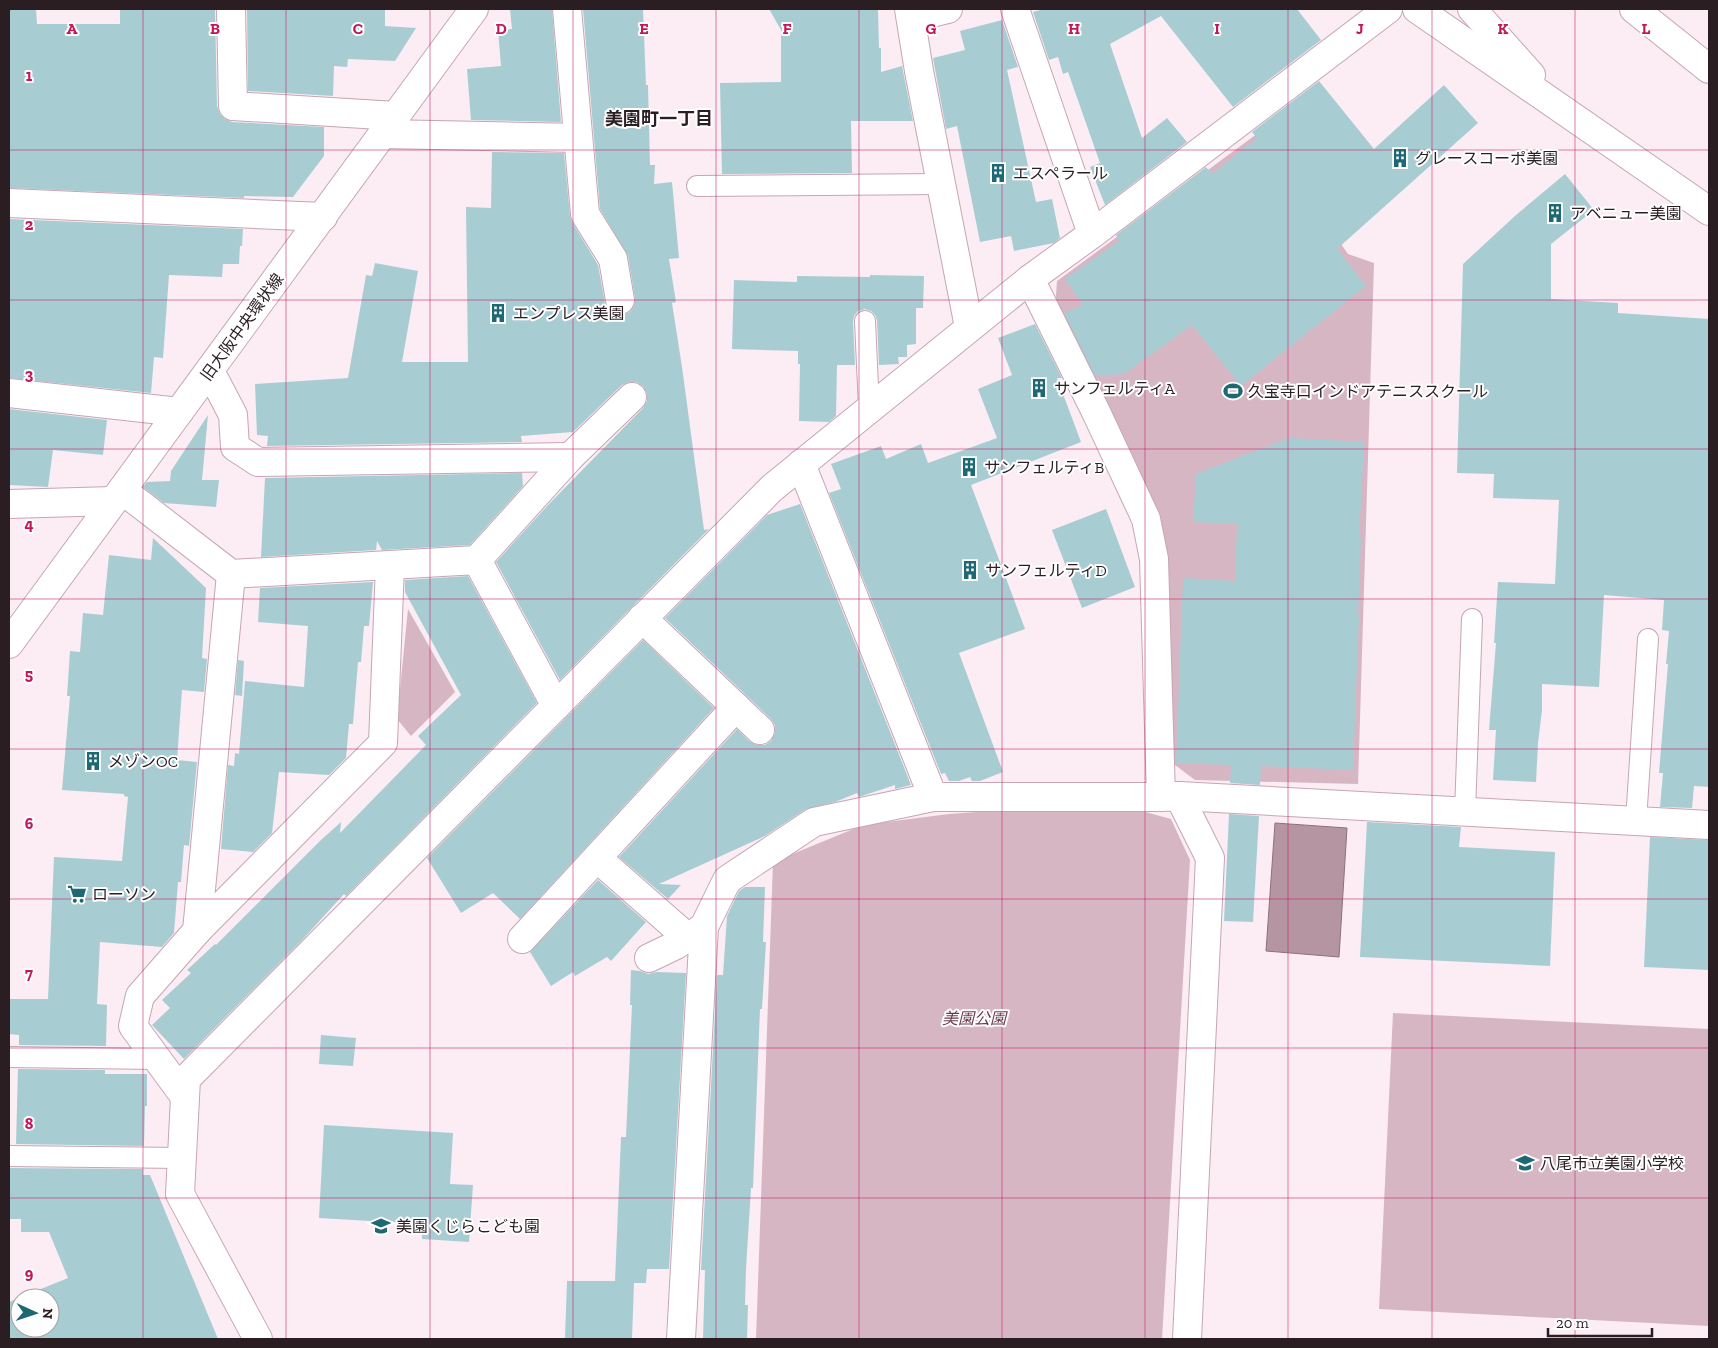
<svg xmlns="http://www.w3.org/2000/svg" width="1718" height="1348" font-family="'Zilla Slab','Noto Sans JP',serif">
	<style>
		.green { fill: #d7b6c4 }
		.water { fill: #b695a3; stroke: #8c717d }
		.building { fill: #a7cdd3; fill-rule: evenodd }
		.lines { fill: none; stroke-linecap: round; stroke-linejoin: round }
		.service-casing { stroke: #c6a6b4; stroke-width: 22 }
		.minor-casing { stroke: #c6a6b4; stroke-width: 30 }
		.primary-casing { stroke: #c6a6b4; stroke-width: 30 }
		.service { stroke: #fff; stroke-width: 20 }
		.minor { stroke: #fff; stroke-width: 28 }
		.primary { stroke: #fff; stroke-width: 28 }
		.grid { fill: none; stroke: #c2185b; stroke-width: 1; stroke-opacity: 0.55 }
		.labels { text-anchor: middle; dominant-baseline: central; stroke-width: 4; stroke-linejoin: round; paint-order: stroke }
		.poi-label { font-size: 16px; fill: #2a1e23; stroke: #fefefe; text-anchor: start }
		.street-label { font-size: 16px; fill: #2a1e23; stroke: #fefefe }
		.park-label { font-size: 16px; font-style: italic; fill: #6b3b52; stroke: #fefefe }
		.neighbourhood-label { font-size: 18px; font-weight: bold; fill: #2a1e23; stroke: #fefefe }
		.grid-label { font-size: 16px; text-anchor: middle; font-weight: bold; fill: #c2185b; stroke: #fefefe; stroke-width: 4; stroke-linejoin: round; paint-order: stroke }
	</style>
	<rect width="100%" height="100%" fill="#fbedf3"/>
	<!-- green -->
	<g class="green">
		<path d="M1269 125 1312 203 1348 254 1374 263 1358 784 1195 780 1171 762 1167 575 1055 309 1057 281Z"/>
		<path d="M408 609 455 692 411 736 397 719Z"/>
		<path d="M1031 808 1138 810 1171 819 1190 860 1162 1339H756L773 862 863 825 949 814Z"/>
		<path d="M1393 1013 1709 1029V1326L1379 1309Z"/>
	</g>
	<!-- water -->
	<path class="water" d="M1275 823 1347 828 1339 957 1266 951Z"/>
	<!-- building -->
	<g class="building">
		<path d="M9 9H36L37 24H120V9H215L217 106 220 114 225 119 232 122 324 127V156L293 197 244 196V198L9 188Z"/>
		<path d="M247 9H385V26L416 28 395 61 348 59 347 67 334 66 333 96 248 91Z"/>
		<path d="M510 9H552L561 122 471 120 467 69 501 66 498 30 512 29Z"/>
		<path d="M583 9H643L646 85H648L650 165H655L654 184 672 182 679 258 669 259 676 302 672 303 682 367 704 530 709 529 560 680 496 562 549 504 643 408 647 401V394L643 386 636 382H629L622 385 573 432 521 436 522 442 267 446 268 436 257 435 255 384 348 378 366 275 372 276 375 263 418 271 402 362H468L466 207 491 208 492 152 564 153 570 216 572 222 598 265 605 303 608 310 615 315H623L630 312 634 306 635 298 628 256 600 209Z"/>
		<path d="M769 9H878L879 48H881V72L902 66 913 121H851L852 173 722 174 720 83 781 82V30Z"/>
		<path d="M1045 9H1297L1321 40 1233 107 1161 16 1110 44 1142 138 1167 118 1187 142 1105 205 1090 167 1100 163 1068 72 1063 74 1058 57 1049 60 1033 12Z"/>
		<path d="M1002 20 1018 67 1007 70 1036 202 1052 199 1060 238 1054 243 1014 251 1011 236 980 242 957 126 946 129 933 58 965 50 960 31Z"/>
		<path d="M1319 81 1374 149 1444 85 1478 123 1337 249 1366 286 1241 386 1192 325 1124 374 1095 376 1064 313 1083 305 1065 279 1119 241 1116 235 1206 167 1212 174 1257 138 1252 132Z"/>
		<path d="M1565 174 1594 210 1551 244V299L1618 303V313L1709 319V787L1694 786 1692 808 1660 807 1663 773H1659L1668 664H1666L1669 631 1662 630 1664 600 1604 595 1599 687 1542 684V710L1538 743 1536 782 1493 780 1496 730H1489L1496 643H1494L1498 582 1555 584 1559 500 1493 498 1494 474 1457 473 1463 264 1516 215Z"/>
		<path d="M9 219 243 229 242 246H240L239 264H223L222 277 169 275 163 358 154 357 151 393 9 378Z"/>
		<path d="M870 275 924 276 923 308H916V344L907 345V357H898L899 364 879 365 877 320 875 315 871 311 865 309 858 311 854 316 853 322 855 365H837L836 416 829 422 799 421 800 364H798V351L732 349 734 280 797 282V276L870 277Z"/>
		<path d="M1035 324 1062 378H1057L1081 442 971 485 1025 629 959 653 1003 772 980 781H972L970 777 959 781H949L945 773 941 774 829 493 841 489 831 464 881 446 886 459 921 444 928 463 997 438 978 389 1012 375 998 338Z"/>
		<path d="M9 409 107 420 103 455 53 450 48 487 9 485Z"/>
		<path d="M208 415 202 480H219L216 507 164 503 143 487 147 482 170 481 171 471Z"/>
		<path d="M1289 438 1364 442 1359 538H1361L1358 615H1359L1353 770 1261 766 1260 785 1230 783 1231 765 1176 763 1183 578 1235 581 1237 524 1193 522 1196 474Z"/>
		<path d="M522 473 523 486 470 545 382 550 377 541 376 550 261 557 265 478Z"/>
		<path d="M800 504 911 785 895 789V785L859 797 857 793 835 802 806 809 765 836 659 884 681 885 668 899 619 857 737 729 749 741 757 745H765L771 741 775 733V725L771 719 665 618 767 515Z"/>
		<path d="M1106 509 1135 587 1082 608 1052 530Z"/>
		<path d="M153 538 206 588 202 658 207 659 204 692 182 690 177 760 197 762 189 846 184 845 181 882H178L174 933 162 947 100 942 97 1004 107 1005 106 1046 19 1045V1035L9 1034V999H48L54 857 122 861 128 797 124 796V794L62 790 70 696H67L70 651 80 652 83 613 103 615 109 555 151 560Z"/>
		<path d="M468 576 537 703 346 896 344 894 303 939 184 1059 152 1025 170 1008 162 1000 191 973 187 970 215 944 216 945 321 840 341 822 340 833 426 745 418 736 461 695 405 592V580Z"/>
		<path d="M373 582 369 626H364L361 662H358L353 724H349L346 758 329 775 279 772 272 833 253 852 221 849 228 765 234 766 235 753 239 754 245 681 304 687 308 626 258 622 260 588Z"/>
		<path d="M643 640 714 708 520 919 493 893 461 913 427 858Z"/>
		<path d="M238 660 244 661 242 696 235 695Z"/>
		<path d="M1229 814 1259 816 1253 922 1224 921Z"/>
		<path d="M1367 822 1461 827 1459 847 1555 852 1550 966 1360 957Z"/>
		<path d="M1650 837 1709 840V970L1644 967Z"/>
		<path d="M598 880 646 922 611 961 607 957 575 976 573 972 551 986 530 952Z"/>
		<path d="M745 887H765L763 942H766L762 1009H760L753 1188H751L746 1269 745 1305H748L747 1339H703L705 1270H701L717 975H723L727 916 739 891Z"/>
		<path d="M631 970 640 971 648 974 657 972 686 973 669 1269H647L646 1283H634L632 1339 565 1338 567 1281H615L621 1137H626L632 1005H630Z"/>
		<path d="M321 1035 356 1038 353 1066 319 1064Z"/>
		<path d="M18 1069 105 1070V1074H147V1106H145L144 1146 16 1144Z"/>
		<path d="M324 1125 453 1133 450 1184 473 1185 469 1242 422 1239V1224L319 1218Z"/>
		<path d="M9 1168 143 1169V1175H150L218 1339H9V1302L68 1278 49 1232H21V1219H9ZM20 1298H50V1328H20Z"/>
	</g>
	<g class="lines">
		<!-- service casing -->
		<g class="service-casing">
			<g id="service">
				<path d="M697 186 941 184"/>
				<path d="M865 321 869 409"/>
				<path d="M1465 812 1472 619"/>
				<path d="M1636 821 1648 639"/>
				<path d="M9 1057 157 1059"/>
				<path d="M9 1156 182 1158"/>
			</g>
		</g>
		<!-- minor casing -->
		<g class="minor-casing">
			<g id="minor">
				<path d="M231 9 233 106 396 116"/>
				<path d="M567 9 585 214 613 259 620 300"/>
				<path d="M909 9 919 71 969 327"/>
				<path d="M1015 9 1092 234"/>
				<path d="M911 18 948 9"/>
				<path d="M383 134 578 138"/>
				<path d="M9 203 323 217"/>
				<path d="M1030 279 1096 412 1146 519 1154 559 1161 797 1179 796 1210 858 1187 1339"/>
				<path d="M210 371 233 415 235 447 258 462 570 457"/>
				<path d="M9 393 179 412"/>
				<path d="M801 464 933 797"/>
				<path d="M122 490 231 574 477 560 556 706"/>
				<path d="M9 504 113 501"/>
				<path d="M477 560 570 457 632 397"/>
				<path d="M642 618 760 730"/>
				<path d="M1179 796 1709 825"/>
				<path d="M597 858 688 938"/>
				<path d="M197 931 231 574"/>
				<path d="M522 939 736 707"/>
				<path d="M649 958 676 945 704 927 727 880 814 822 933 797H1161"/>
				<path d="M185 1097 133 1026 140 996 197 931 383 743 390 565"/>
				<path d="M258 1339 180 1194 186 1079 772 488 1030 279 1092 234 1388 9"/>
				<path d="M681 1339 704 927"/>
			</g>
		</g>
		<!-- primary casing -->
		<g class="primary-casing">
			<g id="primary">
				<path d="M1417 9 1709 211"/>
				<path d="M1472 9 1531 75"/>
				<path d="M1634 9 1709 69"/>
				<path d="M9 644 474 9"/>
			</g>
		</g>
		<!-- service -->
		<use href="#service" class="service"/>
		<!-- minor -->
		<use href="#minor" class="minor"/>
		<!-- primary -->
		<use href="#primary" class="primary"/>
	</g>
	<!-- grid -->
	<path class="grid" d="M143 9V1339M286 9V1339M430 9V1339M573 9V1339M716 9V1339M859 9V1339M1002 9V1339M1145 9V1339M1288 9V1339M1432 9V1339M1575 9V1339M9 150H1709M9 300H1709M9 449H1709M9 599H1709M9 749H1709M9 899H1709M9 1048H1709M9 1198H1709"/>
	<!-- icons -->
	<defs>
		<g id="building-bare" transform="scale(1.5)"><path d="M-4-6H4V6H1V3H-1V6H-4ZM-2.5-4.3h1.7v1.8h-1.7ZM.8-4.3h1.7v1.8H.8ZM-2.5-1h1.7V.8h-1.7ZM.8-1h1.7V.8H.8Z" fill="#1d6872" stroke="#fefefe" stroke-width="2.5" paint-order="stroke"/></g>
		<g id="stadium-bare" transform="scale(1.5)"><path d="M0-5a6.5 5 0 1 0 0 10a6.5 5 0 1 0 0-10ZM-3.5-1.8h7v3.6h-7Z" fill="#1d6872" stroke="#fefefe" stroke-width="2.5" paint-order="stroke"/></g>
		<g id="supermarket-bare" transform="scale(1.5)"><path d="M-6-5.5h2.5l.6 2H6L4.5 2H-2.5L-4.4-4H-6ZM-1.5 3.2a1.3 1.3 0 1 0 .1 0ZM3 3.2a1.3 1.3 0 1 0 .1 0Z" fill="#1d6872" stroke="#fefefe" stroke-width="2.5" paint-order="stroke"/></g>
		<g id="school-bare" transform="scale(1.5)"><path d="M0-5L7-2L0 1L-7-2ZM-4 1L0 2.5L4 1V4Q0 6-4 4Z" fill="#1d6872" stroke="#fefefe" stroke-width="2.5" paint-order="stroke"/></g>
	</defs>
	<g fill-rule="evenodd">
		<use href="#building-bare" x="1400" y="158"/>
		<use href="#building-bare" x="998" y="173"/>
		<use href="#building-bare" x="1555" y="213"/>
		<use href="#building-bare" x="498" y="313"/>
		<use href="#building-bare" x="1039" y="388"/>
		<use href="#stadium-bare" x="1233" y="391"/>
		<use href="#building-bare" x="969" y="467"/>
		<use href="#building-bare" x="970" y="570"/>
		<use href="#building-bare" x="93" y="761"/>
		<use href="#supermarket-bare" x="77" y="894"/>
		<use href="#school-bare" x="1525" y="1163"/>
		<use href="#school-bare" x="381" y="1226"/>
	</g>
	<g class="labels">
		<!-- poi labels -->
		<g class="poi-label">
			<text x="1415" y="158">グレースコーポ美園</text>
			<text x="1013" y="173">エスペラール</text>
			<text x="1570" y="213">アベニュー美園</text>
			<text x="513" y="313">エンプレス美園</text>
			<text x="1054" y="388">サンフェルティA</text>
			<text x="1248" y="391">久宝寺口インドアテニススクール</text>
			<text x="984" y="467">サンフェルティB</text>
			<text x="985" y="570">サンフェルティD</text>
			<text x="108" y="761">メゾンOC</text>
			<text x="92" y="894">ローソン</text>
			<text x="1540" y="1163">八尾市立美園小学校</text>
			<text x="396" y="1226">美園くじらこども園</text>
		</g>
		<!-- street labels -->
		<g class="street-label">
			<text transform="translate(242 327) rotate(-54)">旧大阪中央環状線</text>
		</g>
		<!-- park labels -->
		<g class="park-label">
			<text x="974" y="1018">美園公園</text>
		</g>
		<!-- neighbourhood labels -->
		<g class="neighbourhood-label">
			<text x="659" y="119">美園町一丁目</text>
		</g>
	</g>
	<g class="grid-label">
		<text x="72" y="34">A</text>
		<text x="215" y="34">B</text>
		<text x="358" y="34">C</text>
		<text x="501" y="34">D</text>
		<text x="644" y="34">E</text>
		<text x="787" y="34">F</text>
		<text x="931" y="34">G</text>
		<text x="1074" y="34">H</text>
		<text x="1217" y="34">I</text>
		<text x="1360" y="34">J</text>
		<text x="1503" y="34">K</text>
		<text x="1646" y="34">L</text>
		<text x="29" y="81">1</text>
		<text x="29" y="230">2</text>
		<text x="29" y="380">3</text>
		<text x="29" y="530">4</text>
		<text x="29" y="680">5</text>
		<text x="29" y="829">6</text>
		<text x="29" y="979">7</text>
		<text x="29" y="1129">8</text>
		<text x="29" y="1279">9</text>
	</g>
	<!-- border -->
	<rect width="1718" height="1348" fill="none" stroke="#2a1e23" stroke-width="20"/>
	<!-- north arrow -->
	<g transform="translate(35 1313) rotate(93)"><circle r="24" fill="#fefefe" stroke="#a9a4a6"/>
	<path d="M0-4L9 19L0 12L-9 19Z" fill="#1d6872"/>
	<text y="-8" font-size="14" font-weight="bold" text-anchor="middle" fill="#2a1e23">N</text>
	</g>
	<!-- scale -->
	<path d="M1548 1328v8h104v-8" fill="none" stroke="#2a1e23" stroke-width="2.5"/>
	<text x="1556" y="1328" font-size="15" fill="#2a1e23" stroke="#fefefe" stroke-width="4" paint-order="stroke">20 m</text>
</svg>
